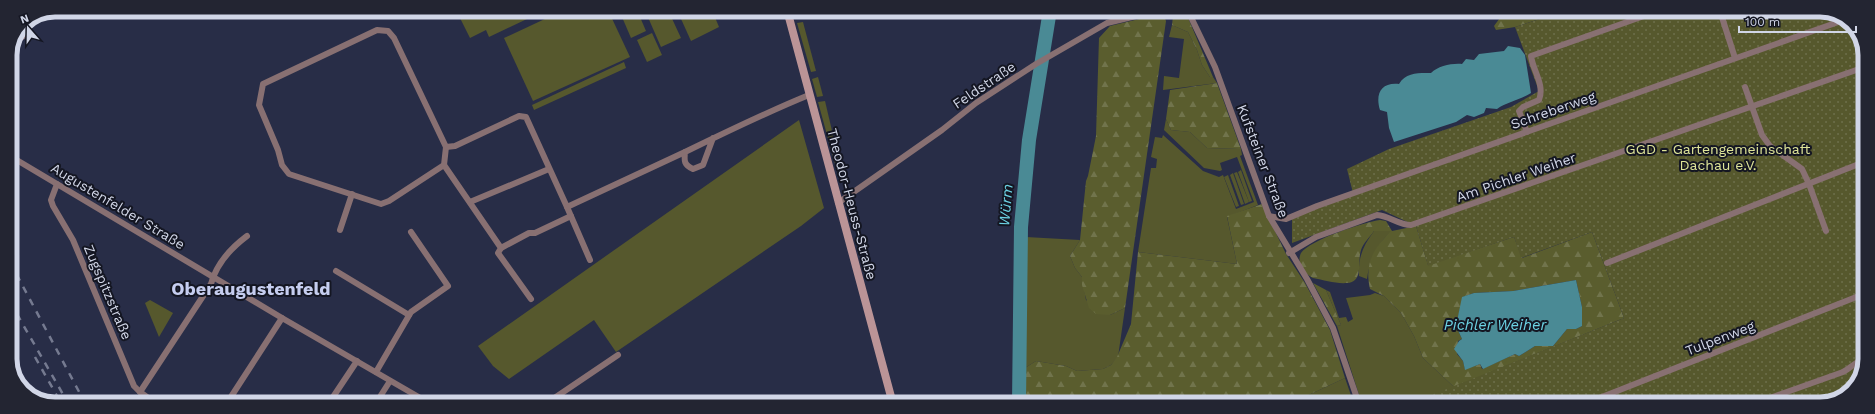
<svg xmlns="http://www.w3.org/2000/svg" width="1875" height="414" font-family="'Work Sans',sans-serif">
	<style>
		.green { fill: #56582d }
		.forest { fill: url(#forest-firs); fill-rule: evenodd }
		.garden { fill: url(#garden-dots) }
		.water { fill: #4a8a95 }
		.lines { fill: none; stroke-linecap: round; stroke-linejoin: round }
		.river { stroke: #4a8a95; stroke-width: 14 }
		.street { stroke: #887072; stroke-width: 6 }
		.secondary { stroke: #bb9497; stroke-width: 8 }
		.rail { stroke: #757a90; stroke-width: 2.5; stroke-dasharray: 7 7; stroke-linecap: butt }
		.labels { text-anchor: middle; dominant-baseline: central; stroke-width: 4; stroke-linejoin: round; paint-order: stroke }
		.street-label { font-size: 14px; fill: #d1d6e7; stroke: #141622 }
		.park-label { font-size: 14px; fill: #dee498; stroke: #141622 }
		.water-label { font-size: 15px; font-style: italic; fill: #6cd2e3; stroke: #141622 }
		.district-label { font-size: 18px; font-weight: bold; fill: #c5cdef; stroke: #141622 }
		.rim { fill: none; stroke: #d1d6e7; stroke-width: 5 }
	</style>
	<defs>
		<pattern id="forest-firs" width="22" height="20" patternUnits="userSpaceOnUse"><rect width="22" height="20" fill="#5a5d2e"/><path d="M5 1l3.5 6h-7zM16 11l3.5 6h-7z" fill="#71744c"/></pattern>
		<pattern id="garden-dots" width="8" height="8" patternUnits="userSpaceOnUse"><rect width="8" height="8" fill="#56582d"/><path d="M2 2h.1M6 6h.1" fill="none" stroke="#6d6f4b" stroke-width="1.8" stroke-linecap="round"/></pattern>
	</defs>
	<rect width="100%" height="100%" fill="#282d47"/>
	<!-- green -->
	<g class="green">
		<path d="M456 10H546L489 37 486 30 470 38Z"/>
		<path d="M564 10H608L630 57 533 101 504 38Z"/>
		<path d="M619 10H637L646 31 631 38Z"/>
		<path d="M665 10H668L681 38 661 47 647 15 654 11 656 14Z"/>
		<path d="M677 10H712L719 27 691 41Z"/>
		<path d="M803 22 816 71 811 72 797 23Z"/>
		<path d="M1172 25 1188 32 1197 50 1202 65 1210 77H1213L1217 83 1163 90 1164 76 1179 78 1184 39 1169 37Z"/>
		<path d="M652 33 662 55 647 62 637 40Z"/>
		<path d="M624 62 626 68 534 110 532 105Z"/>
		<path d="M818 77 823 96 817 97 812 79Z"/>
		<path d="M825 101 841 169 837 171 818 102Z"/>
		<path d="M1166 119 1171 130 1190 132 1207 148 1241 149 1242 155 1240 156 1258 205 1227 217 1237 264 1138 252 1151 168H1156L1157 159 1151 157 1155 137 1162 138 1163 135 1203 171 1219 177 1223 175 1236 209 1254 202 1237 157 1220 163 1222 170 1220 171 1204 168 1164 130Z"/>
		<path d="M799 120 824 208 801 226 616 352 594 320 509 379 493 366 478 346Z"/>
		<path d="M1241 170 1252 201 1249 202 1238 172Z"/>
		<path d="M1237 172 1249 202 1245 204 1234 173Z"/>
		<path d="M1233 173 1244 204 1241 205 1230 175Z"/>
		<path d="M1228 175 1239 206 1236 207 1224 177Z"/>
		<path d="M1374 231H1392C1378 242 1369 261 1367 279L1359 276C1358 257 1363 246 1374 231Z"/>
		<path d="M1026 237 1080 240 1070 256 1075 268 1082 277 1086 300 1110 315 1125 308 1118 357 1111 365 1103 369 1077 371 1066 366 1036 361 1025 368Z"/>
		<path d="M1326 290 1330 292 1339 318 1346 317 1348 322 1353 319 1346 298 1370 295 1375 293 1384 296 1401 313 1414 336 1423 358 1454 387 1409 404H1362L1337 326 1341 325Z"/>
		<path d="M150 300 173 313 159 337 145 303Z"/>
		<path d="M1345 378 1354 404H1251L1254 401 1300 399Z"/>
		<path d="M1168 398 1175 404H1144Z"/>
	</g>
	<!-- forest -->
	<g class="forest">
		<path d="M1505 11H1565L1515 27 1496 30 1494 26Z"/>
		<path d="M1178 12 1186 13 1213 77H1210L1202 65 1197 50 1188 32 1172 25 1173 16Z"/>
		<path d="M1160 14 1164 16 1166 21 1125 308 1110 315 1096 314 1089 308 1082 285V277L1075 268 1070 256 1080 240 1086 181 1088 176 1096 136 1099 38 1110 26Z"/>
		<path d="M1217 83 1241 149 1207 148 1190 132 1171 130 1166 119 1170 90Z"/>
		<path d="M1262 204 1286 254 1305 283 1330 330 1345 378 1300 399 1254 401 1251 404H1175L1168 398 1144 404H1024L1025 368 1036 361 1066 366 1077 371 1103 369 1111 365 1117 357 1131 324 1138 252 1237 264 1227 216Z"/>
		<path d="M1380 220 1386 221 1392 231 1416 226 1428 265 1514 237 1522 258 1592 232 1624 318 1454 387 1423 358 1414 336 1401 313 1384 296 1370 289C1364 263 1374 248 1391 231H1374C1370 237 1363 243 1361 250 1357 262 1364 282 1347 283 1336 284 1324 280 1313 278 1308 276 1303 270 1301 265 1299 261 1299 257 1301 253 1310 240 1364 222 1380 220ZM1576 280 1582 307V326L1576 329H1567L1553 346H1535L1519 356 1515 354 1482 369 1480 364 1465 369 1463 361 1457 354 1458 341 1462 339 1456 326 1463 297 1474 293 1513 291Z"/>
		<path d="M1313 283 1326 290 1341 325 1337 326Z"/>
	</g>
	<!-- garden -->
	<path class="garden" d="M1565 11H1829L1854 25 1865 49 1864 368 1849 393 1820 404H1409L1624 318 1592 232 1521 258 1514 237 1428 266 1416 226 1382 210 1292 243V218L1353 193 1347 169 1389 149 1511 107 1539 91 1515 27Z"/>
	<!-- water -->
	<g class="water">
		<path d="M1508 46 1520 48 1525 55 1531 93C1520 100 1507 102 1497 109L1486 108 1484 113 1474 117 1467 115 1456 122 1394 142 1389 128 1387 112 1380 110C1375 94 1381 82 1399 84 1406 72 1419 73 1431 73 1438 66 1452 63 1462 64L1466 59 1474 60 1479 54 1504 51Z"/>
		<path d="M1576 280 1582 307V326L1576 329H1567L1553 346H1535L1519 356 1515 354 1483 369 1480 364 1465 370 1463 361 1454 349 1459 341 1462 339 1456 326 1462 297 1474 293 1513 291Z"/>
	</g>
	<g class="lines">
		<!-- river -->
		<path class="river" d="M1019 404 1021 227 1029 140 1050 10"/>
		<!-- street -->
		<g class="street">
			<path d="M1188 11 1215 67 1269 216 1307 279 1333 328 1359 404"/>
			<path d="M1720 11 1735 58"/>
			<path d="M377 30 388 31 394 38 446 147 444 165 389 201 381 204 289 174 282 165 278 150 259 105 263 84Z"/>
			<path d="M15 42 26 34"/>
			<path d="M1745 87 1762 135 1770 146 1802 169 1809 184 1826 231"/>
			<path d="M1527 132 1519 111 1523 107 1539 100C1545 85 1533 71 1531 56L1658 11"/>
			<path d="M713 138 703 165 693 169C684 165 684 161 685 152 726 132 767 112 809 95"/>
			<path d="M446 147 455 146 519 116 526 117 567 207 685 152"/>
			<path d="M10 156 282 318 429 403"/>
			<path d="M444 165 501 248 498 253 531 299"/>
			<path d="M57 184 51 200 53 206 73 240 134 386 140 392 155 403"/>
			<path d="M470 202 549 169"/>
			<path d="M838 203 942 130 976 103 1036 64 1107 23 1157 11"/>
			<path d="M567 207 590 260"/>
			<path d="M1269 216 1286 219 1317 206 1844 20"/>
			<path d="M340 230 352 194"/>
			<path d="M501 248 529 233H535L571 216"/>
			<path d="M1289 253 1316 237 1377 215C1390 216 1398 225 1411 225L1865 67"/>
			<path d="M1607 263 1864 162"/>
			<path d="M336 271 409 315"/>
			<path d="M376 372 411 312 448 286 411 232"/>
			<path d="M140 392 211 284C216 265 231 248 247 236"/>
			<path d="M227 403 282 318"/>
			<path d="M329 403 357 361"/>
			<path d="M376 403 390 381"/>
			<path d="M547 403 618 355"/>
			<path d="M1584 404 1864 294"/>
			<path d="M1753 404 1843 372C1851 368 1855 362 1864 359"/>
		</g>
		<!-- secondary -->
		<path class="secondary" d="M787 10 893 404"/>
		<!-- rail -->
		<g class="rail">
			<path d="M10 262 85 403"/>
			<path d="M10 302 68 403"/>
			<path d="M35 357 61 403"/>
		</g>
	</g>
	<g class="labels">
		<!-- street labels -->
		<g class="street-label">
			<text transform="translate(984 85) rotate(-34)">Feldstraße</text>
			<text transform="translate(1553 110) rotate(-19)">Schreberweg</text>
			<text transform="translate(1263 161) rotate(69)">Kufsteiner Straße</text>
			<text transform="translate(1516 177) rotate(-19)">Am Pichler Weiher</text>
			<text transform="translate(852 204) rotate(75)">Theodor-Heuss-Straße</text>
			<text transform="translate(118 206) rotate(31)">Augustenfelder Straße</text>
			<text transform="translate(108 292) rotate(67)">Zugspitzstraße</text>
			<text transform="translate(1720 338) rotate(-21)">Tulpenweg</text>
		</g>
		<!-- park labels -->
		<g class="park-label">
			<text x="1718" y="149">GGD - Gartengemeinschaft<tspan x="1718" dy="16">Dachau e.V.</tspan></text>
		</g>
		<!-- water labels -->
		<g class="water-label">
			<text transform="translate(1006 205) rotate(-85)">Würm</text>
			<text x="1495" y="325">Pichler Weiher</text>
		</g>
		<!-- district labels -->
		<g class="district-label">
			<text x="251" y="288">Oberaugustenfeld</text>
		</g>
	</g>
	<!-- crop -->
	<path d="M0 0H1875V414H0ZM55 17H1820A38 38 0 0 1 1858 55V359A38 38 0 0 1 1820 397H55A38 38 0 0 1 17 359V55A38 38 0 0 1 55 17Z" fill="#232532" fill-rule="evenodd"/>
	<path class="rim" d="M55 17H1820A38 38 0 0 1 1858 55V359A38 38 0 0 1 1820 397H55A38 38 0 0 1 17 359V55A38 38 0 0 1 55 17Z"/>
	<!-- north arrow -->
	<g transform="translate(28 28) rotate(340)" stroke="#141622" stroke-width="3" paint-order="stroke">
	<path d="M0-3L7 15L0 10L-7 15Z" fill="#d1d6e7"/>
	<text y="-6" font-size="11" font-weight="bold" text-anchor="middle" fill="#d1d6e7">N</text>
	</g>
	<!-- scale -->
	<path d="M1739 26v6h117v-6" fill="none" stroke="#d1d6e7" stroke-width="2"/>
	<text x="1745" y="26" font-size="12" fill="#d1d6e7" stroke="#141622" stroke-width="3" paint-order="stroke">100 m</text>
</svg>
